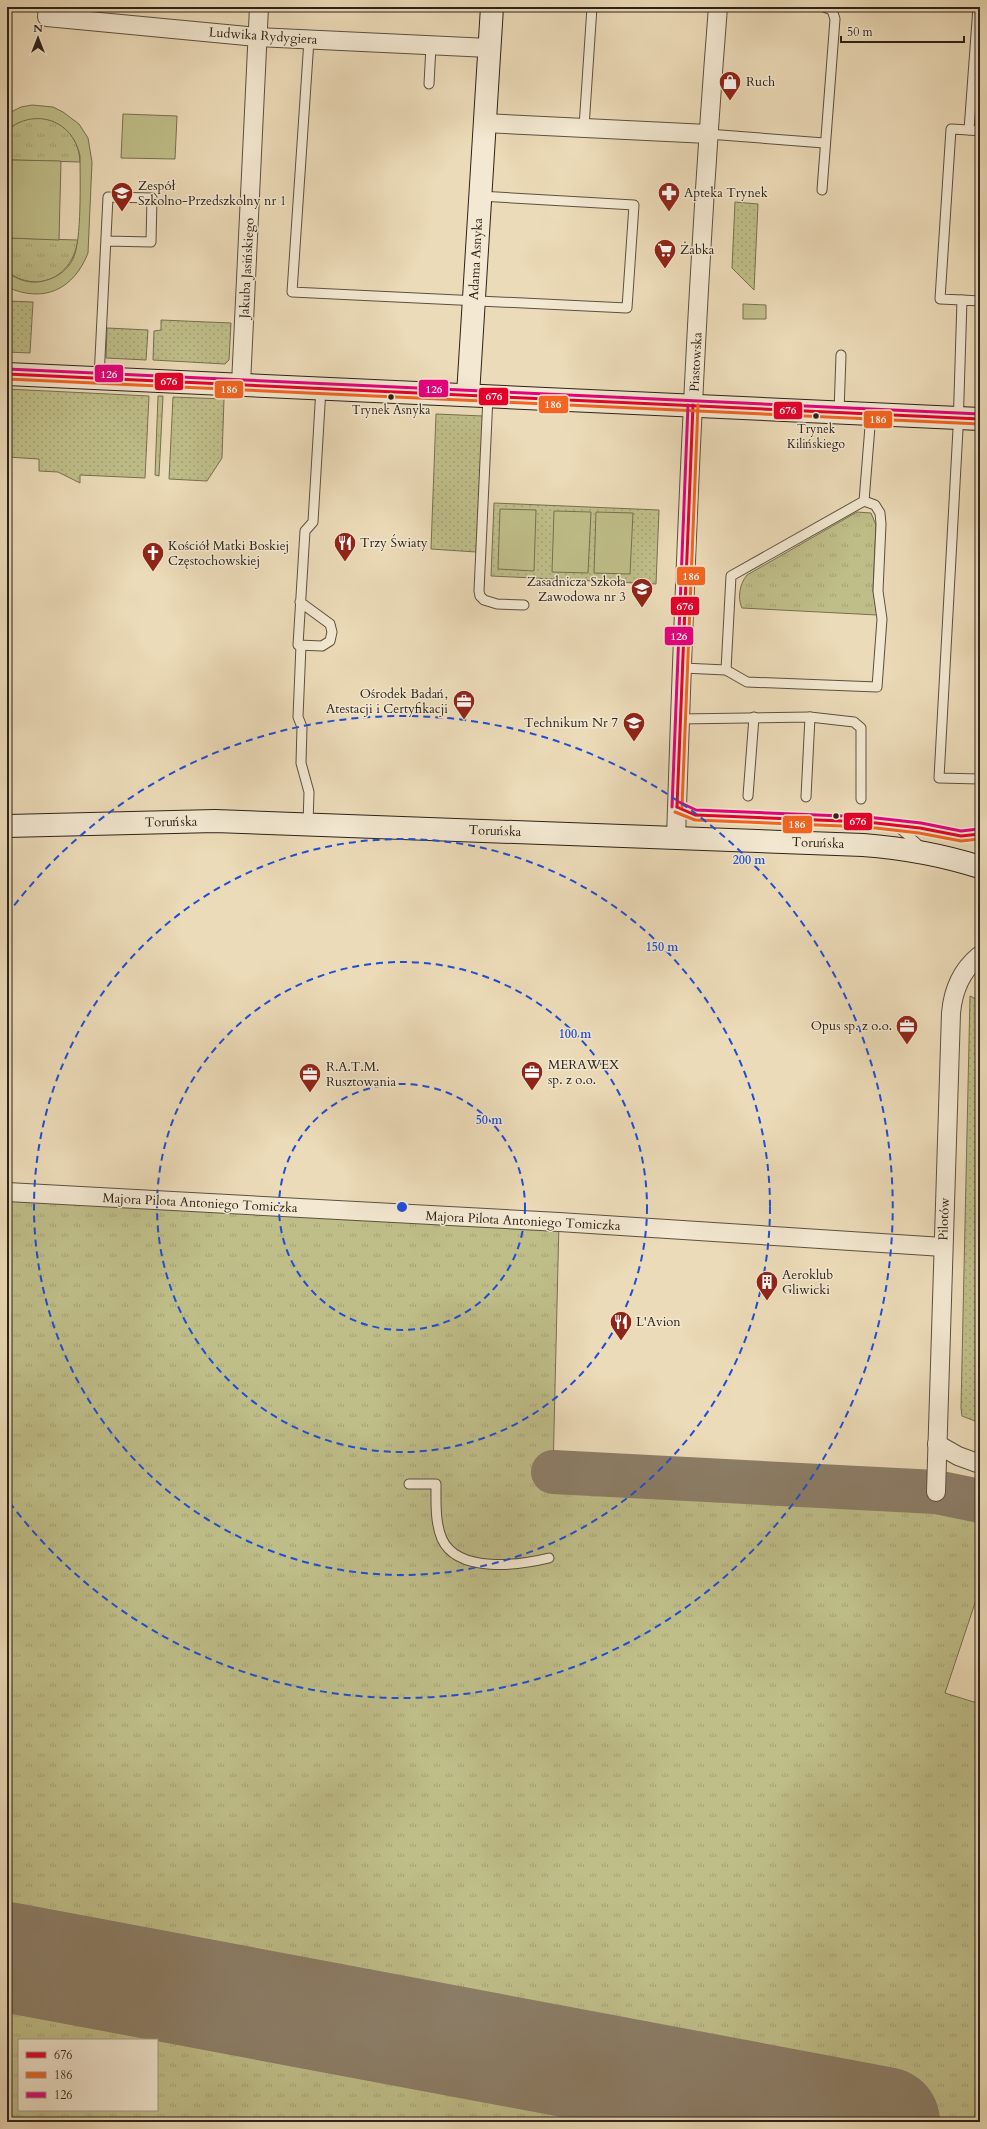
<svg xmlns="http://www.w3.org/2000/svg" width="987" height="2129" font-family="Cardo,serif">
	<style>
		.grass { fill: url(#grass-tufts); stroke: #767051; fill-rule: evenodd }
		.park { fill: url(#park-dots); stroke: #767051 }
		.pitch { fill: #bfbe89; stroke: #767051 }
		.lines { fill: none; stroke-linecap: round; stroke-linejoin: round }
		.taxiway { stroke: #8c7e68; stroke-width: 44 }
		.runway { stroke: #8c7e68; stroke-width: 110 }
		.lane-casing { stroke: #5c5041; stroke-width: 11 }
		.street-casing { stroke: #5c5041; stroke-width: 20 }
		.secondary-casing { stroke: #2c2219; stroke-width: 24 }
		.lane { stroke: #f3e8d1; stroke-width: 9 }
		.street { stroke: #f3e8d1; stroke-width: 18 }
		.secondary { stroke: #f3e8d1; stroke-width: 22 }
		.bus-1-casing { stroke: #f3e8d1; stroke-width: 6 }
		.bus-2-casing { stroke: #f3e8d1; stroke-width: 6 }
		.bus-3-casing { stroke: #f3e8d1; stroke-width: 6 }
		.bus-1 { stroke: #e4002b; stroke-width: 3 }
		.bus-2 { stroke: #f26522; stroke-width: 3 }
		.bus-3 { stroke: #e5007d; stroke-width: 3 }
		.ring { fill: none; stroke: #1d4ed8; stroke-width: 2; stroke-dasharray: 7 5 }
		.bus-dot { fill: #2c2219; stroke: #f3e8d1; stroke-width: 1.5 }
		.labels { text-anchor: middle; dominant-baseline: central; stroke-width: 3; stroke-linejoin: round; paint-order: stroke }
		.bus-label { font-size: 12px; fill: #2c2219; stroke: #f3e8d1 }
		.street-label { font-size: 13px; fill: #2c2219; stroke: #f3e8d1 }
		.poi-label { font-size: 13px; fill: #2c2219; stroke: #f3e8d1; text-anchor: start }
		.centre { fill: #1d4ed8; stroke: #f3e8d1; stroke-width: 2 }
		.ring-label { font-size: 12px; text-anchor: middle; font-weight: bold; fill: #1d4ed8; stroke: #f3e8d1; stroke-width: 3; stroke-linejoin: round; paint-order: stroke }
		.line-badge { stroke: #f3e8d1; stroke-width: 1.5 }
		.badge-label { font-size: 11px; text-anchor: middle; font-weight: bold; fill: #fff }
	</style>
	<defs>
		<pattern id="grass-tufts" width="24" height="20" patternUnits="userSpaceOnUse"><rect width="24" height="20" fill="#bfbe89"/><path d="M3 7l-1-3M5 7V3M7 7l1-3M15 17l-1-3M17 17v-4M19 17l1-3" fill="none" stroke="#a4a376"/></pattern>
		<pattern id="park-dots" width="8" height="8" patternUnits="userSpaceOnUse"><rect width="8" height="8" fill="#bfbe89"/><path d="M2 2h.1M6 6h.1" fill="none" stroke="#a4a376" stroke-width="1.8" stroke-linecap="round"/></pattern>
	</defs>
	<rect width="100%" height="100%" fill="#ecdbb8"/>
	<filter id="stains"><feTurbulence type="fractalNoise" baseFrequency=".005" numOctaves="4"/><feColorMatrix values="0 0 0 0 .2 0 0 0 0 .09 0 0 0 0 .02 0 0 0 .5 -.17"/></filter>
	<radialGradient id="worn" r=".72"><stop offset=".6" stop-color="#630" stop-opacity="0"/><stop offset="1" stop-color="#630" stop-opacity=".3"/></radialGradient>
	<!-- grass -->
	<g class="grass">
		<path d="M33 117C60 118 79 135 80 162L12 160 10 238 78 240C72 277 39 294 7 272V130L24 119Z"/>
		<path d="M158 396H163L159 476 155 475Z"/>
		<path d="M857 512 871 513 876 525 873 590 877 615 742 608C737 598 740 583 747 575Z"/>
		<path d="M7 1192 559 1222 553 1472 936 1492 980 1501V1588L945 1693 980 1704V2122H7ZM19 2040H157V2110H19Z"/>
	</g>
	<!-- park -->
	<g class="park">
		<path d="M735 202 758 204 754 290 732 268Z"/>
		<path d="M7 301 33 302 30 353 7 352Z"/>
		<path d="M161 320 231 323 229 360 225 364 153 360 154 331 161 330Z"/>
		<path d="M107 328 148 330 146 360 106 358Z"/>
		<path d="M7 389 149 396 145 478 80 475V483L58 472 39 471V459L7 457Z"/>
		<path d="M173 397 224 399 222 458 207 481 169 479Z"/>
		<path d="M436 414 483 416 476 552 431 549Z"/>
		<path d="M494 503 659 510 656 584 491 576Z"/>
		<path d="M970 996 980 1001V1423L962 1416 961 1408Z"/>
	</g>
	<!-- pitch -->
	<g class="pitch">
		<path d="M32 105 53 107 63 112 79 124 88 138 92 162 88 253C74 289 44 304 7 287V272C19 281 33 285 47 280 58 277 68 269 73 259 82 241 80 178 80 156 73 120 35 107 7 130V114L21 107Z"/>
		<path d="M123 114 177 116 175 159 121 158Z"/>
		<path d="M12 160 61 161 59 240 9 238Z"/>
		<path d="M743 304 766 305V319H743Z"/>
		<path d="M500 509 536 510 534 571 498 569Z"/>
		<path d="M554 511 591 512 588 573 552 572Z"/>
		<path d="M596 512 633 513 630 574 594 573Z"/>
	</g>
	<g class="lines">
		<!-- taxiway -->
		<path class="taxiway" d="M553 1472 936 1492 980 1501"/>
		<!-- runway -->
		<path class="runway" d="M7 1957 885 2122"/>
		<!-- lane casing -->
		<g class="lane-casing">
			<g id="lane">
				<path d="M978 7 969 130 980 131"/>
				<path d="M309 40 292 292 627 308 634 205 480 196"/>
				<path d="M429 84 431 46"/>
				<path d="M584 127 592 7"/>
				<path d="M708 134 824 143"/>
				<path d="M822 190 835 19 832 10 824 7"/>
				<path d="M962 300 940 299 951 129 969 130"/>
				<path d="M980 301 962 300 958 429 939 778 980 779"/>
				<path d="M99 378 108 197 152 198 151 242 106 241"/>
				<path d="M488 396 479 591 480 596 484 600 497 604 524 605"/>
				<path d="M839 412 841 355"/>
				<path d="M300 602 330 624 332 632 330 641 322 646 298 645 305 531 313 522 321 388"/>
				<path d="M301 645 298 717 302 727 301 763 309 792 308 824"/>
				<path d="M683 668 726 670 747 682 877 687 882 619 878 591 881 524 880 513 875 505 864 501"/>
				<path d="M726 670 731 576 864 501 871 414"/>
				<path d="M680 719 810 717 854 722 861 728V799"/>
				<path d="M748 796 754 717"/>
				<path d="M806 797 810 717"/>
				<path d="M677 807 695 815 708 816 867 822 920 828 961 836 980 834"/>
				<path d="M895 824 921 847"/>
				<path d="M409 1484H436C436 1502 435 1523 442 1539 458 1574 520 1565 549 1558"/>
			</g>
		</g>
		<!-- street casing -->
		<g class="street-casing">
			<g id="street">
				<path d="M48 7 47 17 257 37 489 48"/>
				<path d="M484 123 708 134"/>
				<path d="M241 384 259 7"/>
				<path d="M676 838C685 561 696 283 718 7"/>
				<path d="M7 1192 559 1222 943 1247"/>
				<path d="M937 1444 958 1456 980 1464"/>
				<path d="M936 1492 951 1013C953 990 961 971 979 956"/>
			</g>
		</g>
		<!-- secondary casing -->
		<g class="secondary-casing">
			<g id="secondary">
				<path d="M7 374 980 419"/>
				<path d="M468 395 492 7"/>
				<path d="M7 826 215 821 863 845C903 848 942 855 980 867"/>
			</g>
		</g>
		<!-- lane -->
		<use href="#lane" class="lane"/>
		<!-- street -->
		<use href="#street" class="street"/>
		<!-- secondary -->
		<use href="#secondary" class="secondary"/>
		<!-- bus-1 casing -->
		<g class="bus-1-casing">
			<g id="bus-1">
				<path d="M7 374 980 419"/>
				<path d="M677 807 693 405"/>
				<path d="M677 807 695 815 867 822 920 828 961 836 980 834"/>
			</g>
		</g>
		<!-- bus-2 casing -->
		<g class="bus-2-casing">
			<g id="bus-2">
				<path d="M7 379 980 424"/>
				<path d="M682 807 698 405"/>
				<path d="M675 812 695 820 867 827 919 833 961 841 980 839"/>
			</g>
		</g>
		<!-- bus-3 casing -->
		<g class="bus-3-casing">
			<g id="bus-3">
				<path d="M7 369 980 414"/>
				<path d="M679 802 696 810 867 817 921 823 961 831 979 829"/>
				<path d="M672 807 688 405"/>
			</g>
		</g>
		<!-- bus-1 -->
		<use href="#bus-1" class="bus-1"/>
		<!-- bus-2 -->
		<use href="#bus-2" class="bus-2"/>
		<!-- bus-3 -->
		<use href="#bus-3" class="bus-3"/>
	</g>
	<!-- distance rings -->
	<g class="ring">
		<circle cx="402" cy="1207" r="123"/>
		<circle cx="402" cy="1207" r="245"/>
		<circle cx="402" cy="1207" r="368"/>
		<path d="M7 915A491 491 0 1 1 7 1499"/>
	</g>
	<!-- icons -->
	<defs>
		<g id="shop-pin" transform="scale(1.15)"><path d="M0 17L-7.5 6A9.5 9.5 0 1 1 7.5 6Z" fill="#8f2418" stroke="#f3e8d1"/><path d="M-5-2.5h2.3a2.7 3.5 0 0 1 5.4 0H5L5.5 6h-11ZM-1.5-2.5h3a1.5 2.3 0 0 0-3 0Z" fill="#fff"/></g>
		<g id="school-pin" transform="scale(1.15)"><path d="M0 17L-7.5 6A9.5 9.5 0 1 1 7.5 6Z" fill="#8f2418" stroke="#f3e8d1"/><path d="M0-5L7-2L0 1L-7-2ZM-4 1L0 2.5L4 1V4Q0 6-4 4Z" fill="#fff"/></g>
		<g id="pharmacy-pin" transform="scale(1.15)"><path d="M0 17L-7.5 6A9.5 9.5 0 1 1 7.5 6Z" fill="#8f2418" stroke="#f3e8d1"/><path d="M-2-6h4v4h4v4h-4v4h-4v-4h-4v-4h4Z" fill="#fff"/></g>
		<g id="supermarket-pin" transform="scale(1.15)"><path d="M0 17L-7.5 6A9.5 9.5 0 1 1 7.5 6Z" fill="#8f2418" stroke="#f3e8d1"/><path d="M-6-5.5h2.5l.6 2H6L4.5 2H-2.5L-4.4-4H-6ZM-1.5 3.2a1.3 1.3 0 1 0 .1 0ZM3 3.2a1.3 1.3 0 1 0 .1 0Z" fill="#fff"/></g>
		<g id="restaurant-pin" transform="scale(1.15)"><path d="M0 17L-7.5 6A9.5 9.5 0 1 1 7.5 6Z" fill="#8f2418" stroke="#f3e8d1"/><path d="M-5-6h1v4h1v-4h1v4h1v-4h1v5L-1.5 .5V6h-2V.5L-5-1ZM5-6V6H3V1.5H1.5Q1.5-4 5-6Z" fill="#fff"/></g>
		<g id="church-pin" transform="scale(1.15)"><path d="M0 17L-7.5 6A9.5 9.5 0 1 1 7.5 6Z" fill="#8f2418" stroke="#f3e8d1"/><path d="M-1.2-6h2.4v3.5h3.3v2.4h-3.3V6h-2.4V-.1h-3.3v-2.4h3.3Z" fill="#fff"/></g>
		<g id="office-pin" transform="scale(1.15)"><path d="M0 17L-7.5 6A9.5 9.5 0 1 1 7.5 6Z" fill="#8f2418" stroke="#f3e8d1"/><path d="M-6-3h4V-5.5h4V-3h4V5H-6ZM-1-4.5V-3h2v-1.5ZM-6 0V1H6V0Z" fill="#fff"/></g>
		<g id="building-pin" transform="scale(1.15)"><path d="M0 17L-7.5 6A9.5 9.5 0 1 1 7.5 6Z" fill="#8f2418" stroke="#f3e8d1"/><path d="M-4-6H4V6H1V3H-1V6H-4ZM-2.5-4.3h1.7v1.8h-1.7ZM.8-4.3h1.7v1.8H.8ZM-2.5-1h1.7V.8h-1.7ZM.8-1h1.7V.8H.8Z" fill="#fff"/></g>
	</defs>
	<g fill-rule="evenodd">
		<use href="#shop-pin" x="730" y="82"/>
		<use href="#school-pin" x="122" y="193"/>
		<use href="#pharmacy-pin" x="669" y="193"/>
		<use href="#supermarket-pin" x="665" y="250"/>
		<use href="#restaurant-pin" x="345" y="543"/>
		<use href="#church-pin" x="153" y="553"/>
		<use href="#school-pin" x="642" y="589"/>
		<use href="#office-pin" x="464" y="701"/>
		<use href="#school-pin" x="634" y="723"/>
		<use href="#office-pin" x="907" y="1026"/>
		<use href="#office-pin" x="532" y="1072"/>
		<use href="#office-pin" x="310" y="1074"/>
		<use href="#building-pin" x="767" y="1282"/>
		<use href="#restaurant-pin" x="621" y="1322"/>
	</g>
	<!-- markers -->
	<g class="bus-dot">
		<circle cx="391" cy="397" r="3.5"/>
		<circle cx="816" cy="416" r="3.5"/>
		<circle cx="836" cy="816" r="3.5"/>
	</g>
	<g class="labels">
		<!-- bus labels -->
		<g class="bus-label">
			<text x="391" y="410">Trynek Asnyka</text>
			<text x="816" y="429">Trynek<tspan x="816" dy="15">Kilińskiego</tspan></text>
		</g>
		<!-- street labels -->
		<g class="street-label">
			<text transform="translate(263 36) rotate(4)">Ludwika Rydygiera</text>
			<text transform="translate(476 259) rotate(-87)">Adama Asnyka</text>
			<text transform="translate(247 268) rotate(-87)">Jakuba Jasińskiego</text>
			<text transform="translate(696 362) rotate(-87)">Piastowska</text>
			<text transform="translate(171 822) rotate(-1)">Toruńska</text>
			<text transform="translate(495 831) rotate(2)">Toruńska</text>
			<text transform="translate(818 843) rotate(2)">Toruńska</text>
			<text transform="translate(200 1203) rotate(3)">Majora Pilota Antoniego Tomiczka</text>
			<text transform="translate(944 1219) rotate(-88)">Pilotów</text>
			<text transform="translate(523 1221) rotate(3)">Majora Pilota Antoniego Tomiczka</text>
		</g>
		<!-- poi labels -->
		<g class="poi-label">
			<text x="746" y="82">Ruch</text>
			<text x="138" y="186">Zespół<tspan x="138" dy="15">Szkolno-Przedszkolny nr 1</tspan></text>
			<text x="684" y="193">Apteka Trynek</text>
			<text x="680" y="250">Żabka</text>
			<text x="360" y="543">Trzy Światy</text>
			<text x="168" y="546">Kościół Matki Boskiej<tspan x="168" dy="15">Częstochowskiej</tspan></text>
			<text x="626" y="582" text-anchor="end">Zasadnicza Szkoła<tspan x="626" dy="15">Zawodowa nr 3</tspan></text>
			<text x="448" y="694" text-anchor="end">Ośrodek Badań,<tspan x="448" dy="15">Atestacji i Certyfikacji</tspan></text>
			<text x="618" y="723" text-anchor="end">Technikum Nr 7</text>
			<text x="892" y="1026" text-anchor="end">Opus sp. z o.o.</text>
			<text x="548" y="1065">MERAWEX<tspan x="548" dy="15">sp. z o.o.</tspan></text>
			<text x="326" y="1067">R.A.T.M.<tspan x="326" dy="15">Rusztowania</tspan></text>
			<text x="782" y="1275">Aeroklub<tspan x="782" dy="15">Gliwicki</tspan></text>
			<text x="636" y="1322">L'Avion</text>
		</g>
	</g>
	<circle cx="402" cy="1207" r="6" class="centre"/>
	<g class="ring-label">
		<text x="749" y="864">200 m</text>
		<text x="662" y="951">150 m</text>
		<text x="575" y="1038">100 m</text>
		<text x="489" y="1124">50 m</text>
	</g>
	<g class="line-badge">
		<rect x="94" y="364" width="30" height="19" rx="4" fill="#e5007d"/>
		<rect x="154" y="372" width="30" height="19" rx="4" fill="#e4002b"/>
		<rect x="418" y="379" width="31" height="19" rx="4" fill="#e5007d"/>
		<rect x="214" y="380" width="30" height="19" rx="4" fill="#f26522"/>
		<rect x="478" y="387" width="31" height="19" rx="4" fill="#e4002b"/>
		<rect x="538" y="395" width="31" height="19" rx="4" fill="#f26522"/>
		<rect x="773" y="401" width="30" height="19" rx="4" fill="#e4002b"/>
		<rect x="863" y="410" width="30" height="19" rx="4" fill="#f26522"/>
		<rect x="676" y="566" width="30" height="20" rx="4" fill="#f26522"/>
		<rect x="670" y="596" width="30" height="20" rx="4" fill="#e4002b"/>
		<rect x="664" y="626" width="30" height="20" rx="4" fill="#e5007d"/>
		<rect x="843" y="812" width="30" height="19" rx="4" fill="#e4002b"/>
		<rect x="782" y="815" width="31" height="19" rx="4" fill="#f26522"/>
	</g>
	<g class="badge-label">
		<text x="109" y="378">126</text>
		<text x="169" y="385">676</text>
		<text x="434" y="393">126</text>
		<text x="229" y="393">186</text>
		<text x="494" y="400">676</text>
		<text x="553" y="408">186</text>
		<text x="788" y="414">676</text>
		<text x="878" y="423">186</text>
		<text x="691" y="580">186</text>
		<text x="685" y="610">676</text>
		<text x="679" y="640">126</text>
		<text x="858" y="825">676</text>
		<text x="797" y="828">186</text>
	</g>
	<!-- margin -->
	<rect width="987" height="2129" fill="none" stroke="#ecdbb8" stroke-width="24"/>
	<rect x="8" y="8" width="971" height="2113" fill="none" stroke="#2c2219" stroke-width="2"/>
	<rect x="12" y="12" width="963" height="2105" fill="none" stroke="#2c2219"/>
	<!-- legend -->
	<rect x="18" y="2039" width="140" height="72" fill="#f3e8d1" stroke="#a39987"/>
	<rect x="26" y="2052" width="20" height="6" fill="#e4002b" stroke="#a39987"/>
	<text x="54" y="2059" font-size="12" fill="#2c2219">676</text>
	<rect x="26" y="2072" width="20" height="6" fill="#f26522" stroke="#a39987"/>
	<text x="54" y="2079" font-size="12" fill="#2c2219">186</text>
	<rect x="26" y="2092" width="20" height="6" fill="#e5007d" stroke="#a39987"/>
	<text x="54" y="2099" font-size="12" fill="#2c2219">126</text>
	<!-- north arrow -->
	<g transform="translate(38 38)" stroke="#f3e8d1" stroke-width="3" paint-order="stroke">
	<path d="M0-3L7 15L0 10L-7 15Z" fill="#2c2219"/>
	<text y="-6" font-size="11" font-weight="bold" text-anchor="middle" fill="#2c2219">N</text>
	</g>
	<!-- scale -->
	<path d="M841 36v6h123v-6" fill="none" stroke="#2c2219" stroke-width="2"/>
	<text x="847" y="36" font-size="12" fill="#2c2219" stroke="#f3e8d1" stroke-width="3" paint-order="stroke">50 m</text>
	<rect width="100%" height="100%" filter="url(#stains)"/>
	<rect width="100%" height="100%" fill="url(#worn)"/>
</svg>
